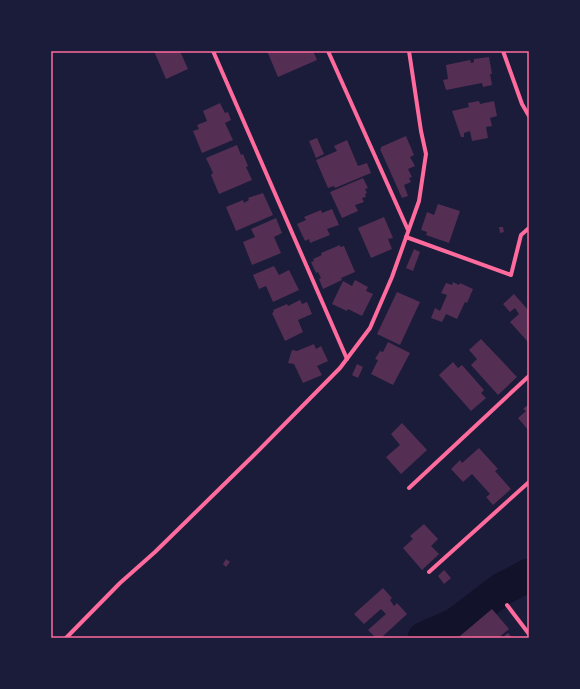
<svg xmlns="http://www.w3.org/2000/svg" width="580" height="689" font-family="Figtree,sans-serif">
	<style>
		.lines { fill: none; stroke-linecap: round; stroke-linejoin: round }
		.river { stroke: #12122b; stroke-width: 33 }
		.building { fill: #542f53 }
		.minor { stroke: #ff6b9d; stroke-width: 4 }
		.neatline { fill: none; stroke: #ff6b9d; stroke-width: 1.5 }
	</style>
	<rect width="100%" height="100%" fill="#1b1b3a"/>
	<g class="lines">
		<!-- river -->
		<path class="river" d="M424 638 456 624 502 589 529 575"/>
	</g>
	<!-- building -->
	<g class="building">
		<path d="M154 51H180L188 69 166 79Z"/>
		<path d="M267 51H313L317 60 278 77Z"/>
		<path d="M489 57 492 74H490L492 85 483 87 482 83 446 90 443 80 448 79 446 65 470 60 471 63 474 62V59Z"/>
		<path d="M479 101 480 104 494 101 497 116 490 118 492 126 486 127 488 138 472 141 470 131 464 133V137H461L452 111 469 107 468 103Z"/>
		<path d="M220 103 225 113 228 112 231 120 225 123 233 140 202 153 193 131 199 129 197 125 207 121 203 111Z"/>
		<path d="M406 136 414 155 410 157 415 166 408 169 412 177 409 178 411 182 404 185 408 196 402 198 380 149H381V147Z"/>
		<path d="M317 138 324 154 316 158 309 141Z"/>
		<path d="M347 140 358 166 367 163 371 173 335 188 334 186 328 188 316 160 337 151 334 146Z"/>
		<path d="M237 145 241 155 243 154 248 166 246 167 252 180 219 194 211 175 213 173 206 158Z"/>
		<path d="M363 178 368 188 365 189 367 193 365 194 366 197 362 198 364 202 355 205 358 211 342 218 330 192Z"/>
		<path d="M263 193 273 215 236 231 226 207 243 200 244 203 249 200 248 198Z"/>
		<path d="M438 204 460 211 449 243 426 235 427 232 421 230 427 212 434 215Z"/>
		<path d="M332 209 339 225 327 229 330 235 310 243 309 239 305 241 297 224 306 220 304 217 321 210 322 213Z"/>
		<path d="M384 217 393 238 388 239 392 249 371 258 358 228Z"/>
		<path d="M276 218 282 233 274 237 281 253 252 265 243 242 255 237 251 229Z"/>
		<path d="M499 227H503L504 232 500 233Z"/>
		<path d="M340 245V247L344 246 355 272 341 278 342 280 323 289 319 279 321 278 318 272 316 273 311 262 314 261 313 259 322 255 321 253Z"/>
		<path d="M414 249 420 252 413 271 406 268Z"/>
		<path d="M274 266 279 275 289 270 299 290 273 302 266 286 259 289 253 275Z"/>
		<path d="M355 280 368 287 366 291 373 294 362 316 348 309 347 311 332 304 343 281 352 286Z"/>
		<path d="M453 282 459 285 460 283 473 289 467 303 465 302 457 319 446 314 442 322 431 318 435 308 440 311 447 295 441 293 446 283 452 285Z"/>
		<path d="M397 292 420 302 400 345 377 334Z"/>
		<path d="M514 294 529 311V343L510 322 519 314 515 308 510 312 503 304Z"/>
		<path d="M300 300 302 304 307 302 312 314 298 320 303 332 285 341 272 313 274 312 273 310 287 304 288 306Z"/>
		<path d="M481 339 517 377 498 395 471 365 477 359 469 350Z"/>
		<path d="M388 342 410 353 393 385 371 374 378 360 375 359 380 351 383 352Z"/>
		<path d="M314 344 316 349 321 346 328 361 317 366 322 375 303 383 294 364 288 363 292 350 297 351Z"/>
		<path d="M453 362 458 368 462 365 484 390 481 393 486 398 471 411 439 375Z"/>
		<path d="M357 364 363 367 358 378 352 375Z"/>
		<path d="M529 404V431L518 418 526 411 523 409Z"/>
		<path d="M402 423 427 450 401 474 386 457 400 445 391 434Z"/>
		<path d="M479 448 498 469 495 471 511 489 493 505 486 497 490 494 472 474 463 482 451 469 460 460 462 463Z"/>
		<path d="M424 524 438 539 431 546 439 554 422 570 403 548 413 539 410 536Z"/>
		<path d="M226 559 230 562 226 567 223 564Z"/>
		<path d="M444 570 451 578 444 584 438 576Z"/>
		<path d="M383 588 392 598 390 600 394 606 397 603 407 614 381 638H376L368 630 386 614 381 609 364 624 354 614Z"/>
		<path d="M492 609 509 629 498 638H462L460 636Z"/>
		<path d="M508 633 512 638H502Z"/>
	</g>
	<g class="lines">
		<!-- minor -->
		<g class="minor">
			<path d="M213 51 347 359"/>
			<path d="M328 51 408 230"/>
			<path d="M503 51 522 104 529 116"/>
			<path d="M406 237 511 275 521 235 529 228"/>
			<path d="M409 488 529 376"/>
			<path d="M429 572 529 482"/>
			<path d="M507 605 529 634"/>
			<path d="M66 638 120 583 155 552 253 456 340 368 370 328 392 277 419 201 426 154 421 131 409 51"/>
		</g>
	</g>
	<!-- border -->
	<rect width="580" height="689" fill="none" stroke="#1b1b3a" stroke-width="104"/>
	<rect x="52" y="52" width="476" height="585" class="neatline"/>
</svg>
